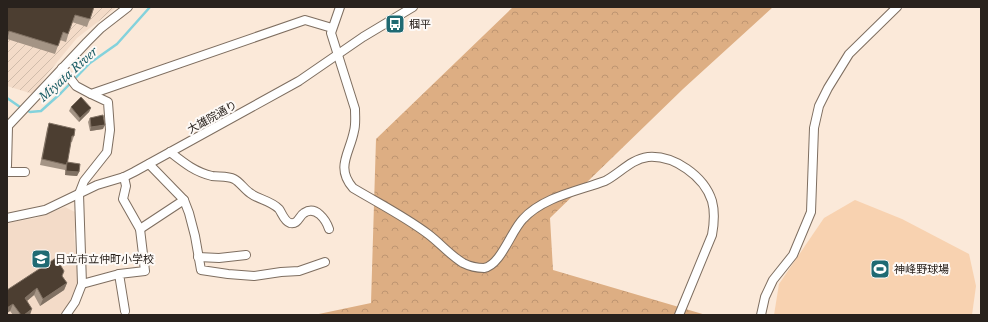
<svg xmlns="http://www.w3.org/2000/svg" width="988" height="322" font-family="'Libre Baskerville','Noto Sans JP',serif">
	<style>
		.built { fill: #f3dbc8 }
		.industrial { fill: url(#industrial-furrows) }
		.forest { fill: url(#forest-crowns) }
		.pitch { fill: #f8d2b0 }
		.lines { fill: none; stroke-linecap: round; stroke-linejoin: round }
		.stream { stroke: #83d2dc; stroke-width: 2.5 }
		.minor-casing { stroke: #7e6e60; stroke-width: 10 }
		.minor { stroke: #fff; stroke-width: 8 }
		.wall { fill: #a49485 }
		.shaded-wall { fill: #807163 }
		.building { fill: #4c3e31; stroke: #807163 }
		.labels { text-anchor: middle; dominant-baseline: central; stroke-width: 4; stroke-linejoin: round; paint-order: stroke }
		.poi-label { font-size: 11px; fill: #29221d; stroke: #fdf9f6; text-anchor: start }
		.street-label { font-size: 11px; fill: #29221d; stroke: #fdf9f6 }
		.water-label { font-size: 12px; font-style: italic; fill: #1d5e66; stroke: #fdf9f6 }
	</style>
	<defs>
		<pattern id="industrial-furrows" width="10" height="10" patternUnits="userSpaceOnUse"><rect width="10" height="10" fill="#f3dbc8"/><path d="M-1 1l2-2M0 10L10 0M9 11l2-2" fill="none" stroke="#d0bcab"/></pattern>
		<pattern id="forest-crowns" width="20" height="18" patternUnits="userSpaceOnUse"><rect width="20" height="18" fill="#ddae83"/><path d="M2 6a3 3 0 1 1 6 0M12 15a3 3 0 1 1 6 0" fill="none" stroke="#be9571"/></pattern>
	</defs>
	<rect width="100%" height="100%" fill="#fbe9d9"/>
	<!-- built -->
	<path class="built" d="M65 207 77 213 74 234 78 283 72 300 60 315H7V223L36 218Z"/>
	<!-- industrial -->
	<path class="industrial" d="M7 7H117L77 38 48 73 33 94 7 86Z"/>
	<!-- forest -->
	<path class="forest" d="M513 7H773L683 89 550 218 553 270 706 315H314L371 303 376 139Z"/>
	<!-- pitch -->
	<path class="pitch" d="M855 200 902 219 969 254 976 286 972 315H774L779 284 824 218Z"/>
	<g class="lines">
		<!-- stream -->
		<path class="stream" d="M7 98 20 107 30 112 41 111 61 93 90 63 117 44 150 7"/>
		<!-- minor casing -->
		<g class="minor-casing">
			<g id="minor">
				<path d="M340 7 331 33 355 109C355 117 356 124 354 131 350 153 335 167 353 188 378 203 404 216 428 234 440 243 450 255 463 263 469 266 477 268 484 268 501 265 511 231 523 219 543 197 578 191 605 181 619 174 631 159 648 157 674 155 704 176 712 201 715 212 714 224 712 235L679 315"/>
				<path d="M62 68 76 86 91 94 305 20 332 28"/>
				<path d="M7 127 87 42 101 28 128 7"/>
				<path d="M170 152C184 163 195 172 212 176 219 177 228 176 234 179 240 182 244 189 250 193 259 200 270 200 279 209 282 213 284 221 290 223 298 225 299 216 304 213 316 205 326 220 329 229"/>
				<path d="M149 164 184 200 189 213 195 236 201 270 228 274 254 276 281 272 299 271 325 262"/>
				<path d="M7 166 8 127"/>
				<path d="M7 172H25"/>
				<path d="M124 177 126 186 123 199 140 229 145 271 119 274 125 311"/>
				<path d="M7 218 45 210 97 185 124 177 134 172 299 81 363 37 413 7"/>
				<path d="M140 229 184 200"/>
				<path d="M198 257 219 258 246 255"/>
				<path d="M82 284 119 274"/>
				<path d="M66 315 75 302 82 284 79 194 84 181 107 152 110 130 108 102 91 94"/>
				<path d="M761 315 765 297 773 280 793 255 811 212 814 128 819 106 828 88 849 54 897 7"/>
			</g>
		</g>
		<!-- minor -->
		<use href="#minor" class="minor"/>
	</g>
	<!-- wall -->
	<g class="wall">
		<path d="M7 7H94L87 27 72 22 66 42 60 40 55 54 7 39Z"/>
		<path d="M71 107 91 108 89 112 79 122 69 111Z"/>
		<path d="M90 118 103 129 90 131 88 122Z"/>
		<path d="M49 123 74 136 72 142H71L67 162 79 172 77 176 65 175V168V170L40 165 47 129Z"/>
		<path d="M62 276 67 283 64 290 40 306 34 295 27 301 30 315H13L10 311 7 313V290Z"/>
	</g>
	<!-- shaded-wall -->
	<g class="shaded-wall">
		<path d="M91 108 89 112 79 122 80 118Z"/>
		<path d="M105 125 103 129 90 131 91 127Z"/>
		<path d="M66 171 79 172 77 176 65 175Z"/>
		<path d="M67 283 64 290 40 306 43 299Z"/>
		<path d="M37 288 34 295 22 305 25 298Z"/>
		<path d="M13 304 10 311 7 313V308Z"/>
		<path d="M32 309 30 315H24Z"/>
	</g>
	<!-- building -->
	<g class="building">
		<path d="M7 7H94L90 19 75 15 68 34 63 32 58 46 9 31 7 38Z"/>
		<path d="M81 97 91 108 80 118 71 107Z"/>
		<path d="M103 115 105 125 91 127 90 118Z"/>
		<path d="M49 123 75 129 74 136H72L67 165 42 159Z"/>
		<path d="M67 162 80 164 79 172 66 171Z"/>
		<path d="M56 258 64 271 62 276 67 283 43 299 37 288 25 298 32 309 24 315H21L13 304 7 308V290Z"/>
	</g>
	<!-- icons -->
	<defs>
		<g id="bus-square" transform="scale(1)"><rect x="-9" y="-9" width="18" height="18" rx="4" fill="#1f6a73" stroke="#fdf9f6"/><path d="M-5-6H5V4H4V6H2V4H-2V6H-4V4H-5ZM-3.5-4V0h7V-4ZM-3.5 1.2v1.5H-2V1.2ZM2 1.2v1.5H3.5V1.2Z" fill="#fff"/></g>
		<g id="school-square" transform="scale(1)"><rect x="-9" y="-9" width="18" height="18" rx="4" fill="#1f6a73" stroke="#fdf9f6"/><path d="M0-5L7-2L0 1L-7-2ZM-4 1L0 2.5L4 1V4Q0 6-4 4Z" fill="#fff"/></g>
		<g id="stadium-square" transform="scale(1)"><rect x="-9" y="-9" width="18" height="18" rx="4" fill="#1f6a73" stroke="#fdf9f6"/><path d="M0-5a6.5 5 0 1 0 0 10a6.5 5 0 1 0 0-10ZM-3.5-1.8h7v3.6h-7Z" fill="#fff"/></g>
	</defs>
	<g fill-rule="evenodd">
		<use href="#bus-square" x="395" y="24"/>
		<use href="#school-square" x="41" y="259"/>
		<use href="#stadium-square" x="880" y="269"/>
	</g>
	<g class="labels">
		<!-- poi labels -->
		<g class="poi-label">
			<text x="409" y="24">椢平</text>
			<text x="55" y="259">日立市立仲町小学校</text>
			<text x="894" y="269">神峰野球場</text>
		</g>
		<!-- street labels -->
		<g class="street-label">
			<text transform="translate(212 117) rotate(-29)">大雄院通り</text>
		</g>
		<!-- water labels -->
		<g class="water-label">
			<text transform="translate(68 74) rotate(-42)">Miyata River</text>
		</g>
	</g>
	<!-- border -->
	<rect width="988" height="322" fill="none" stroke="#29221d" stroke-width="16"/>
</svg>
